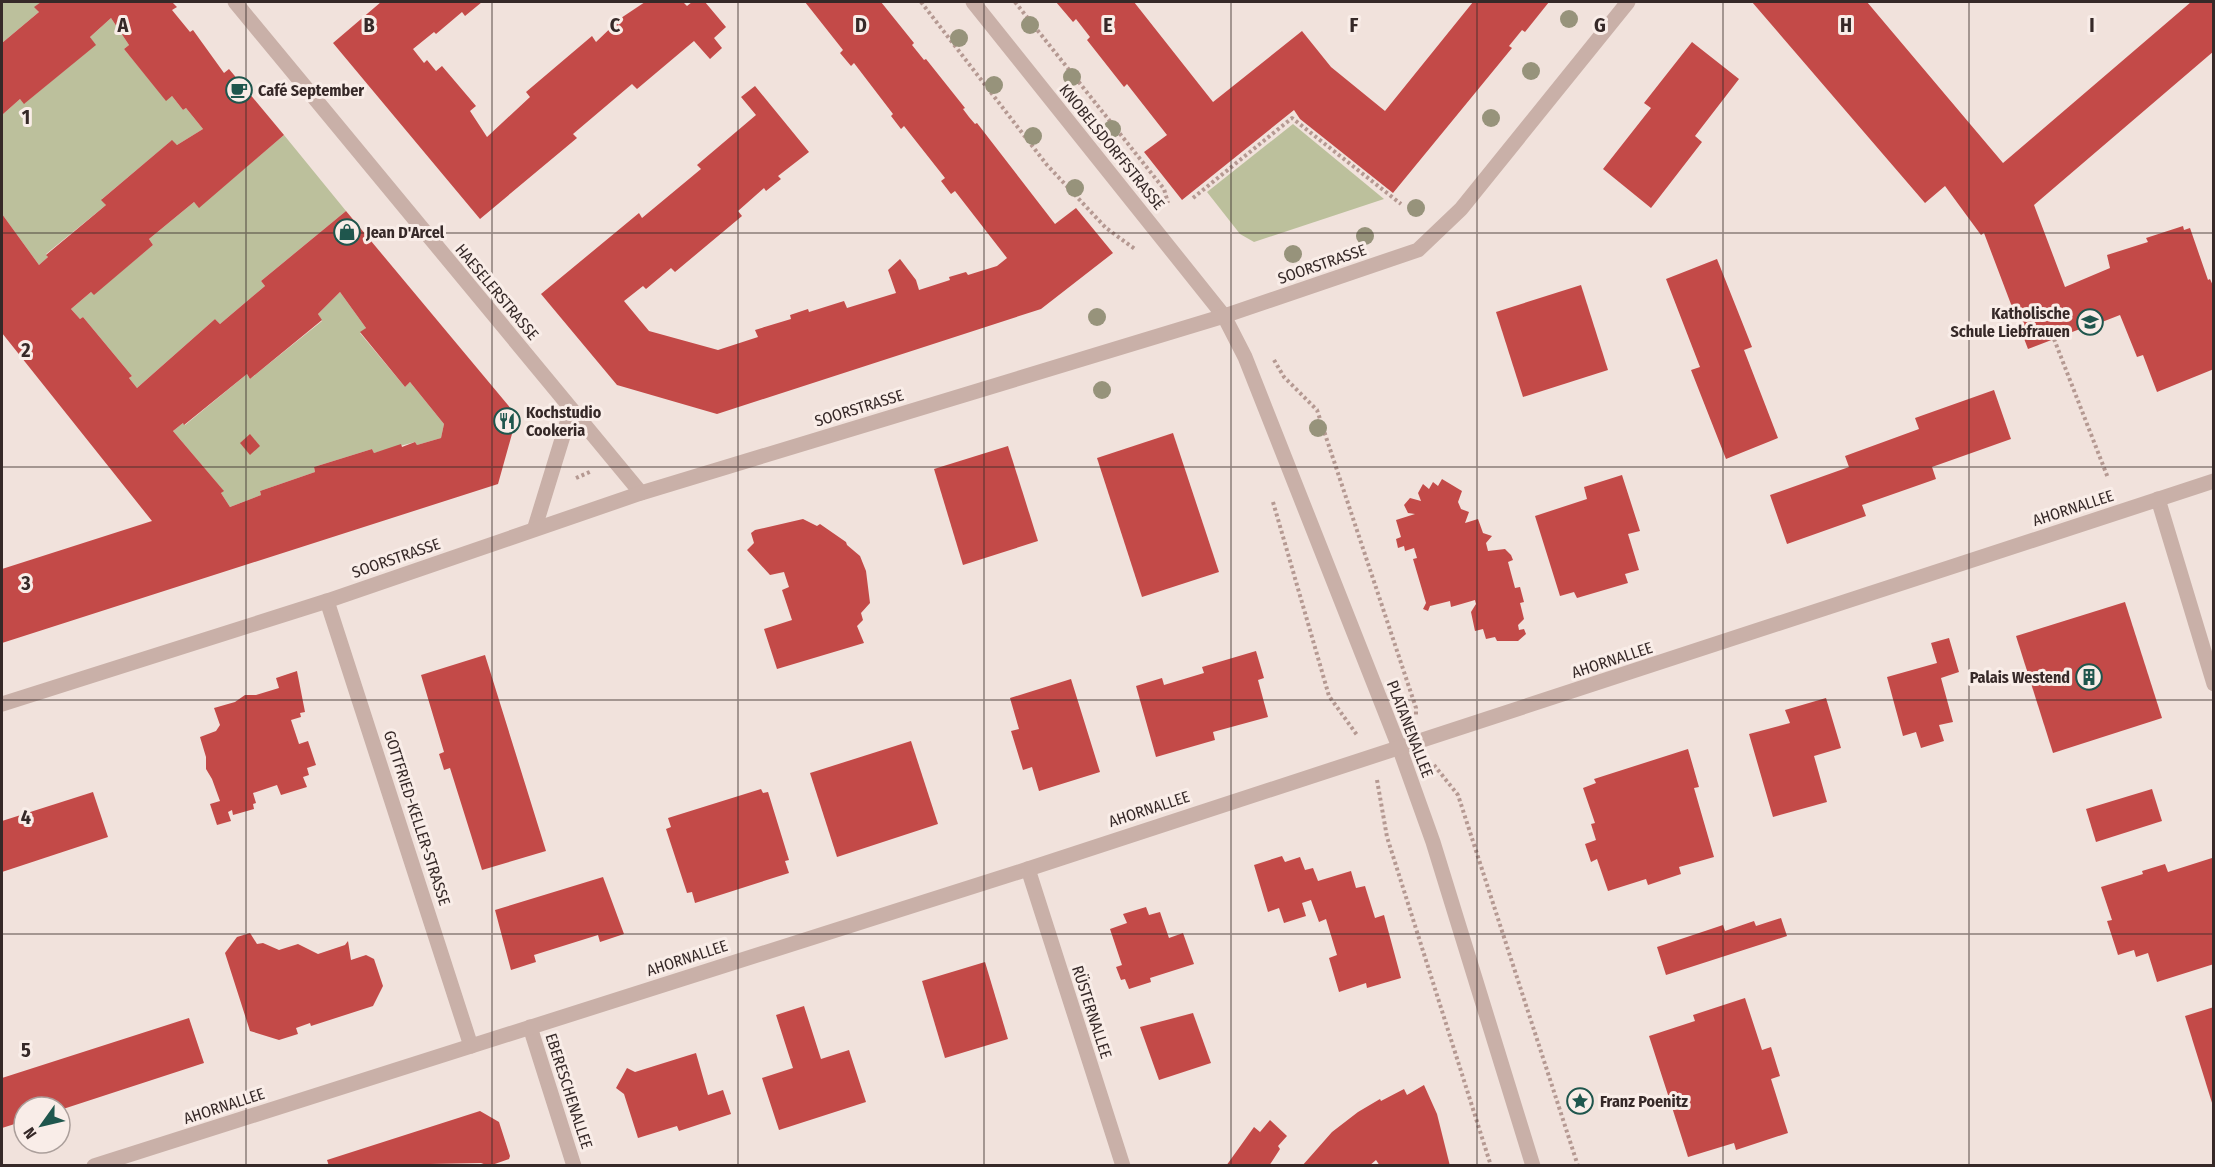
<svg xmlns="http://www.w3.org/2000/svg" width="2215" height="1167" font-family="'Fira Sans Condensed',sans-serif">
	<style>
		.green { fill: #bcc09c }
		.building { fill: #c34a48; fill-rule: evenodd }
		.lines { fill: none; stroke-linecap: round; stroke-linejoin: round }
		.path { stroke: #b59992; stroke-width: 4; stroke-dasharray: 3 3; stroke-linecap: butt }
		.minor { stroke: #c9b0a8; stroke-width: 15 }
		.tree { fill: #97937b }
		.grid { fill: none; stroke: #362928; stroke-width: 1.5; stroke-opacity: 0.55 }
		.labels { text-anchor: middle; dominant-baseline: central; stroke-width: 6; stroke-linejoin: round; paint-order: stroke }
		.poi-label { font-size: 16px; font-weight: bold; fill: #362928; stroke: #f9ede8; text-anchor: start }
		.street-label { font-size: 16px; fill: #362928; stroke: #f9ede8 }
		.grid-label { font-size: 20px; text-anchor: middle; font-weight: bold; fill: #362928; stroke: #f9ede8; stroke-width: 6; stroke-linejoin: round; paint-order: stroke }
	</style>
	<rect width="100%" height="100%" fill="#f1e2dc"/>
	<!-- green -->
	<g class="green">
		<path d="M2 2H41L35 7 39 12 2 43Z"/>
		<path d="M111 18 129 45 124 49 166 100 172 96 183 110 186 108 203 129 177 145 171 141 102 199 106 205 46 254 48 257 39 265 2 214V115L20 99 25 103 95 45 90 37Z"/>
		<path d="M1293 124 1384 199 1254 242 1240 234 1207 192Z"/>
		<path d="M284 135 346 211 261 281 265 286 220 324 215 319 137 388 129 378 132 376 83 317 80 319 71 309 91 292 94 294 153 245 149 239 194 202 199 207Z"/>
		<path d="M340 292 366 328 360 333 405 387 410 382 444 424 441 438 417 445 415 442 374 453 372 449 314 467 315 472 260 491 261 495 230 507 221 493 223 490 173 431 183 423 185 425 247 374 250 379 322 321 318 314Z"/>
	</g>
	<!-- building -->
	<g class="building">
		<path d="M41 2H172L177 7 172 10 190 32 193 30 224 73 229 69 284 135 199 208 194 202 149 239 153 245 94 295 91 292 71 309 80 319 83 317 132 376 129 378 137 388 215 319 220 324 265 286 261 281 346 211 517 416 498 484 2 643V569L152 521 2 333V214L39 265 48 257 46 255 106 205 101 200 172 140 177 145 203 129 186 108 183 110 172 96 166 101 124 49 129 45 111 18 90 37 96 45 24 104 20 99 2 115V43L39 12 34 7ZM340 292 366 328 360 332 405 387 410 382 444 424 441 438 417 445 415 442 402 447 401 444 374 453 372 449 314 467 315 472 260 491 261 495 230 507 221 493 224 491 173 431 183 423 184 425 247 374 250 379 322 320 318 314Z"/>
		<path d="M381 2H482L465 16 462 12 436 34 434 32 413 49 424 63 427 60 436 71 442 66 476 106 470 111 487 137 530 97 526 92 592 36 596 42 621 18 645 2H683L687 6 692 2H705L726 27 714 38 722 48 710 59 694 41 637 89 632 84 573 134 577 138 480 219 333 43Z"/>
		<path d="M805 2H881L914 43 912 45 924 60 926 59 965 108 963 109 969 117 975 124 977 123 1055 224 1076 208 1113 253 1041 309 717 414 617 385 541 294 639 213 642 218 701 169 697 165 756 115 741 97 755 86 809 152 778 176 781 179 766 191 764 188 738 211 742 216 675 272 671 268 646 289 643 286 624 301 649 331 718 350 758 337 755 330 791 319 790 315 808 309 809 312 844 301 847 308 896 293 888 270 900 259 916 280 919 290 950 280 949 277 966 272 968 275 997 266 1007 258 955 191 951 194 941 181 945 178 904 126 901 129 891 116 893 114 854 63 851 66 840 53 843 50Z"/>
		<path d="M1056 2H1134L1213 102 1302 31 1331 67 1385 111 1473 2H1549L1525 32 1522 30 1509 46 1512 48 1393 193 1300 119 1294 110 1182 200 1144 152 1167 135 1127 84 1124 87 1087 40 1090 37 1076 19 1073 22Z"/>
		<path d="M1752 2H1867L2003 163 2191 2H2214V51L2034 205 2065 287 2110 268 2107 255 2148 242 2146 238 2183 226 2184 230 2190 228 2208 280 2210 279 2214 288V369L2157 392 2143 355 2137 357 2120 315 2102 322 2101 319 2079 326 2080 329 2028 349 1984 233 1981 235 1945 186 1925 203Z"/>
		<path d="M1692 42 1739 79 1695 136 1702 142 1651 208 1603 169 1651 108 1644 103Z"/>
		<path d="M1717 259 1752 347 1744 350 1778 438 1726 459 1691 370 1700 367 1666 279Z"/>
		<path d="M1581 285 1608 370 1523 397 1496 312Z"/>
		<path d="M1994 390 2011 439 1932 467 1936 479 1862 505 1866 516 1787 544 1770 495 1849 467 1845 456 1919 429 1915 418Z"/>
		<path d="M1173 433 1219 572 1142 597 1097 458Z"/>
		<path d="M250 434 260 446 250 455 240 443Z"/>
		<path d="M1008 446 1038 541 963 565 934 469Z"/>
		<path d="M1622 475 1640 531 1628 534 1639 570 1625 574 1628 583 1577 598 1574 592 1560 596 1535 516 1587 499 1584 487Z"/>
		<path d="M1442 479 1462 491 1458 502 1461 509 1469 512 1465 523 1478 519 1483 533 1492 536 1486 543 1488 551 1505 549 1511 555 1513 560 1508 562 1515 588 1520 587 1524 602 1520 603 1524 619 1518 625 1519 630 1524 629 1526 634 1518 641H1497L1495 637 1486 639 1483 629 1475 631 1471 612 1476 604 1475 600 1451 607 1450 601 1430 606 1428 611 1423 609 1426 603 1413 559 1417 558 1414 548 1405 551 1404 546 1398 548 1396 539 1401 537 1396 520 1415 514 1408 513 1404 505 1410 498 1421 501 1418 493 1423 484 1429 489 1433 482 1438 486Z"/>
		<path d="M803 519 817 526 820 524 846 542 847 545 860 556 866 571 870 603 861 613 863 620 857 626 864 643 777 669 764 629 792 620 782 590 789 587 784 572 770 575 747 550 754 543 751 533 755 530Z"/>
		<path d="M2125 602 2162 718 2053 753 2016 636Z"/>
		<path d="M1949 638 1959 672 1941 678 1953 722 1939 725 1944 741 1921 748 1916 732 1903 736 1887 677 1937 663 1931 643Z"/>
		<path d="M1256 651 1264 678 1258 680 1268 717 1213 732 1215 740 1156 757 1136 686 1162 678 1164 685 1204 673 1202 667Z"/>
		<path d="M485 655 546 851 482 870 450 768 444 770 439 754 444 752 421 675Z"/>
		<path d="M297 671 305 712 300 713 301 717 291 720 299 744 308 741 316 765 307 768 309 775 303 777 307 787 281 795 277 785 253 793 256 803 253 804 254 809 233 815 232 810 228 812 231 821 217 825 210 804 220 801 212 779 206 769V757L200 737 216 731 220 725 214 708 235 702 245 695H256L279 688 276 678Z"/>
		<path d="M1071 679 1100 772 1039 791 1032 767 1023 770 1011 731 1019 729 1010 698Z"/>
		<path d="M1826 698 1841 748 1814 756 1827 802 1773 817 1749 734 1790 723 1785 710Z"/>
		<path d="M911 741 938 824 837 857 810 773Z"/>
		<path d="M1688 749 1699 787 1694 788 1714 857 1679 867 1681 874 1648 885 1646 879 1608 891 1597 859 1591 862 1585 844 1596 840 1591 824 1595 823 1583 788 1596 783 1594 779Z"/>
		<path d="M761 789 763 793 768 792 789 860 785 861 789 873 695 903 692 892 687 893 666 829 671 827 668 818Z"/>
		<path d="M2152 789 2162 821 2096 842 2086 809Z"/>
		<path d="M93 792 108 837 2 872V821Z"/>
		<path d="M1282 856 1285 862 1300 857 1305 870 1313 868 1318 881 1351 871 1356 888 1365 886 1375 918 1384 915 1401 978 1367 988 1366 983 1339 992 1329 958 1337 955 1326 919 1319 922 1311 900 1302 903 1306 916 1284 923 1279 908 1268 912 1254 865Z"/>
		<path d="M2212 858 2214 964 2157 982 2148 953 2136 957 2134 950 2118 955 2107 921 2112 920 2101 887 2143 874 2142 871 2165 864 2168 872Z"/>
		<path d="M603 877 624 934 600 942 598 935 534 955 536 962 511 970 495 910Z"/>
		<path d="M1146 907 1149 915 1160 912 1169 938 1183 933 1194 964 1150 978 1151 982 1129 989 1125 979 1121 980 1116 967 1122 965 1110 929 1127 923 1123 914Z"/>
		<path d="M1781 918 1787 936 1666 975 1657 947 1723 925 1725 931 1754 921 1756 926Z"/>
		<path d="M250 933 257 944 263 943 279 950 298 944 318 954 345 945 348 941 351 960 366 955 374 959 383 986 373 1006 311 1026 310 1023 296 1028 298 1034 279 1040 250 1031 225 953 237 937Z"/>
		<path d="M985 962 1008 1039 945 1058 922 981Z"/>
		<path d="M1745 998 1762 1050 1771 1047 1780 1076 1771 1079 1788 1133 1736 1150 1734 1143 1688 1157 1649 1036 1695 1021 1693 1015Z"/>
		<path d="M804 1006 821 1059 849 1050 866 1102 779 1130 762 1078 793 1068 776 1015Z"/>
		<path d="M2214 1007V1105L2213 1106 2185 1016Z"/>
		<path d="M1193 1013 1211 1063 1159 1080 1140 1027Z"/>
		<path d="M189 1018 204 1063 60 1110V1107H24V1121L2 1128V1078Z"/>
		<path d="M696 1053 708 1095 723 1090 731 1114 679 1131 677 1126 638 1138 624 1094 616 1088 627 1068 635 1072Z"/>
		<path d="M1424 1085 1437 1114 1450 1166H1380L1376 1160 1369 1166H1302L1332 1132 1358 1112 1380 1099 1381 1101 1404 1089 1407 1095Z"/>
		<path d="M480 1111 499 1122 510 1156 509 1159 489 1166 481 1163 329 1166 327 1160Z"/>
		<path d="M1270 1120 1287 1136 1278 1146 1280 1149 1269 1166H1226L1254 1127 1260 1132Z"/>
	</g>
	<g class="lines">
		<!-- path -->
		<g class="path">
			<path d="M921 2 1047 165 1106 228 1135 249"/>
			<path d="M1015 2 1164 189 1168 203"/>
			<path d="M1193 198 1292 118 1401 204"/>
			<path d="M2054 339 2108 478"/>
			<path d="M1274 360 1284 377 1317 410 1416 708V716"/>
			<path d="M576 478 592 471"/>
			<path d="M1273 502 1329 696 1357 735"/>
			<path d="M1434 765 1458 795 1578 1166"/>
			<path d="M1377 780 1387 837 1491 1166"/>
		</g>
		<!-- minor -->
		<g class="minor">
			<path d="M235 2 641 493"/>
			<path d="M973 2 1224 316 1245 357 1399 747 1433 842 1533 1166"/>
			<path d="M2158 499 2214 684"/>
			<path d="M535 527 571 410"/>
			<path d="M327 601 471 1046"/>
			<path d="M2 704 327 601 641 493 1224 316 1418 250 1461 209 1628 2"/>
			<path d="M1028 869 1123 1166"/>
			<path d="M530 1027 574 1166"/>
			<path d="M94 1166 1028 869 2214 481"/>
		</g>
	</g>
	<!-- trees -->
	<g class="tree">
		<circle cx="1569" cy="19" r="9"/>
		<circle cx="1030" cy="25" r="9"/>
		<circle cx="959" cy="38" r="9"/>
		<circle cx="1531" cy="71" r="9"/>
		<circle cx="1072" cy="77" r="9"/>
		<circle cx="994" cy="85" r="9"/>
		<circle cx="1491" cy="118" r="9"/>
		<circle cx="1112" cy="129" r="9"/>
		<circle cx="1033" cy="136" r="9"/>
		<circle cx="1075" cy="188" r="9"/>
		<circle cx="1416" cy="208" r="9"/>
		<circle cx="1365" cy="236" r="9"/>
		<circle cx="1293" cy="254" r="9"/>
		<circle cx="1097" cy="317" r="9"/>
		<circle cx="1102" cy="390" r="9"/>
		<circle cx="1318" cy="428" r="9"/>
	</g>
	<!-- grid -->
	<path class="grid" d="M246 2V1166M492 2V1166M738 2V1166M984 2V1166M1231 2V1166M1477 2V1166M1723 2V1166M1969 2V1166M2 233H2214M2 467H2214M2 700H2214M2 934H2214"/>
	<!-- icons -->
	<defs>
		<g id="cafe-ring" transform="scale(1.35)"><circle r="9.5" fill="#f9ede8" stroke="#1f564d" stroke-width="1.5"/><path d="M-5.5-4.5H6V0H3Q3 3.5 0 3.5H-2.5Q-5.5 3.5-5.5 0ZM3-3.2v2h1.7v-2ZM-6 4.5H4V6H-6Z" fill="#1f564d"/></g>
		<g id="shop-ring" transform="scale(1.35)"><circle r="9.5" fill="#f9ede8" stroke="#1f564d" stroke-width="1.5"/><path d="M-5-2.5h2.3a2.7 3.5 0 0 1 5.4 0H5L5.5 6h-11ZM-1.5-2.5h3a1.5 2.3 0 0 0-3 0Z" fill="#1f564d"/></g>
		<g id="school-ring" transform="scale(1.35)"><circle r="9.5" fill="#f9ede8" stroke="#1f564d" stroke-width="1.5"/><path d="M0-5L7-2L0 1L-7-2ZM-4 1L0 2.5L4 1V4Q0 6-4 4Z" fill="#1f564d"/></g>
		<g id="restaurant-ring" transform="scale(1.35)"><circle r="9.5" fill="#f9ede8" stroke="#1f564d" stroke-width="1.5"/><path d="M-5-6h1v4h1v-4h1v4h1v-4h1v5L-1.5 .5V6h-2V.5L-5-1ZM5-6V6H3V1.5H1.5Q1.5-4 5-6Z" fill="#1f564d"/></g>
		<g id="building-ring" transform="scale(1.35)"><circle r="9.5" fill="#f9ede8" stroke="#1f564d" stroke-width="1.5"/><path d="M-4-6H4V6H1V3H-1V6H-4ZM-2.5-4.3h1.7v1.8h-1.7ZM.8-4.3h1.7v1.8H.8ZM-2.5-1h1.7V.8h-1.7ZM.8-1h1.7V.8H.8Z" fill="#1f564d"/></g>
		<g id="sight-ring" transform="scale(1.35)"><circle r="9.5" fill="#f9ede8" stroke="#1f564d" stroke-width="1.5"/><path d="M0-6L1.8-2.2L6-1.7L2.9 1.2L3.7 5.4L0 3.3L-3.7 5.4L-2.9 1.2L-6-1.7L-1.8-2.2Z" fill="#1f564d"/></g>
	</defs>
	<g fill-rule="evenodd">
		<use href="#cafe-ring" x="239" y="90"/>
		<use href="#shop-ring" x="347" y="232"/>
		<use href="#school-ring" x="2090" y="322"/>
		<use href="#restaurant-ring" x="507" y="421"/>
		<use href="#building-ring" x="2089" y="677"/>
		<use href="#sight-ring" x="1580" y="1101"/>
	</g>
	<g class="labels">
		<!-- poi labels -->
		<g class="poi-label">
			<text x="258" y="90">Café September</text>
			<text x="366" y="232">Jean D'Arcel</text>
			<text x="2070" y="313" text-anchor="end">Katholische<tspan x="2070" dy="18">Schule Liebfrauen</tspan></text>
			<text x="526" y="412">Kochstudio<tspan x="526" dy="18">Cookeria</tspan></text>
			<text x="2070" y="677" text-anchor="end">Palais Westend</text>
			<text x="1600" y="1101">Franz Poenitz</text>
		</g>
		<!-- street labels -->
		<g class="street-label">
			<text transform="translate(1112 147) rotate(51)">KNOBELSDORFFSTRASSE</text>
			<text transform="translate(1322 264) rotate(-19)">SOORSTRASSE</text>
			<text transform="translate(497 292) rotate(50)">HAESELERSTRASSE</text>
			<text transform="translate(859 408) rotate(-17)">SOORSTRASSE</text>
			<text transform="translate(2073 508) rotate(-18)">AHORNALLEE</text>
			<text transform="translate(396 558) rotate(-19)">SOORSTRASSE</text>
			<text transform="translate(1612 660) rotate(-18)">AHORNALLEE</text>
			<text transform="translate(1410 729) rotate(69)">PLATANENALLEE</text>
			<text transform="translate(1149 809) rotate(-18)">AHORNALLEE</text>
			<text transform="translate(417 818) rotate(72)">GOTTFRIED-KELLER-STRASSE</text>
			<text transform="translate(687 958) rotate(-18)">AHORNALLEE</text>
			<text transform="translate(1092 1012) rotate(72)">RÜSTERNALLEE</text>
			<text transform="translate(569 1091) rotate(72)">EBERESCHENALLEE</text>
			<text transform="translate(224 1106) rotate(-18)">AHORNALLEE</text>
		</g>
	</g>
	<g class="grid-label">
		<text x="123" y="32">A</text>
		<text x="369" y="32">B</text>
		<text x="615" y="32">C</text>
		<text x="861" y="32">D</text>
		<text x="1108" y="32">E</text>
		<text x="1354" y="32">F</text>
		<text x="1600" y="32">G</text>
		<text x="1846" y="32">H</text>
		<text x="2092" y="32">I</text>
		<text x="26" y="124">1</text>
		<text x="26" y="357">2</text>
		<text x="26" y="590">3</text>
		<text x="26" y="824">4</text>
		<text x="26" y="1057">5</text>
	</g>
	<!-- border -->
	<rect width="2215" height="1167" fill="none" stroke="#362928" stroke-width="6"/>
	<!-- north arrow -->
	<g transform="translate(42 1125) rotate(236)"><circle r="28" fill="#f9ede8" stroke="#ab9f9b" stroke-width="1.5"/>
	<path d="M0-4.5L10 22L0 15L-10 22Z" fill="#1f564d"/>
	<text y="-9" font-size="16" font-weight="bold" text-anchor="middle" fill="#362928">N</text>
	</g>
</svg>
